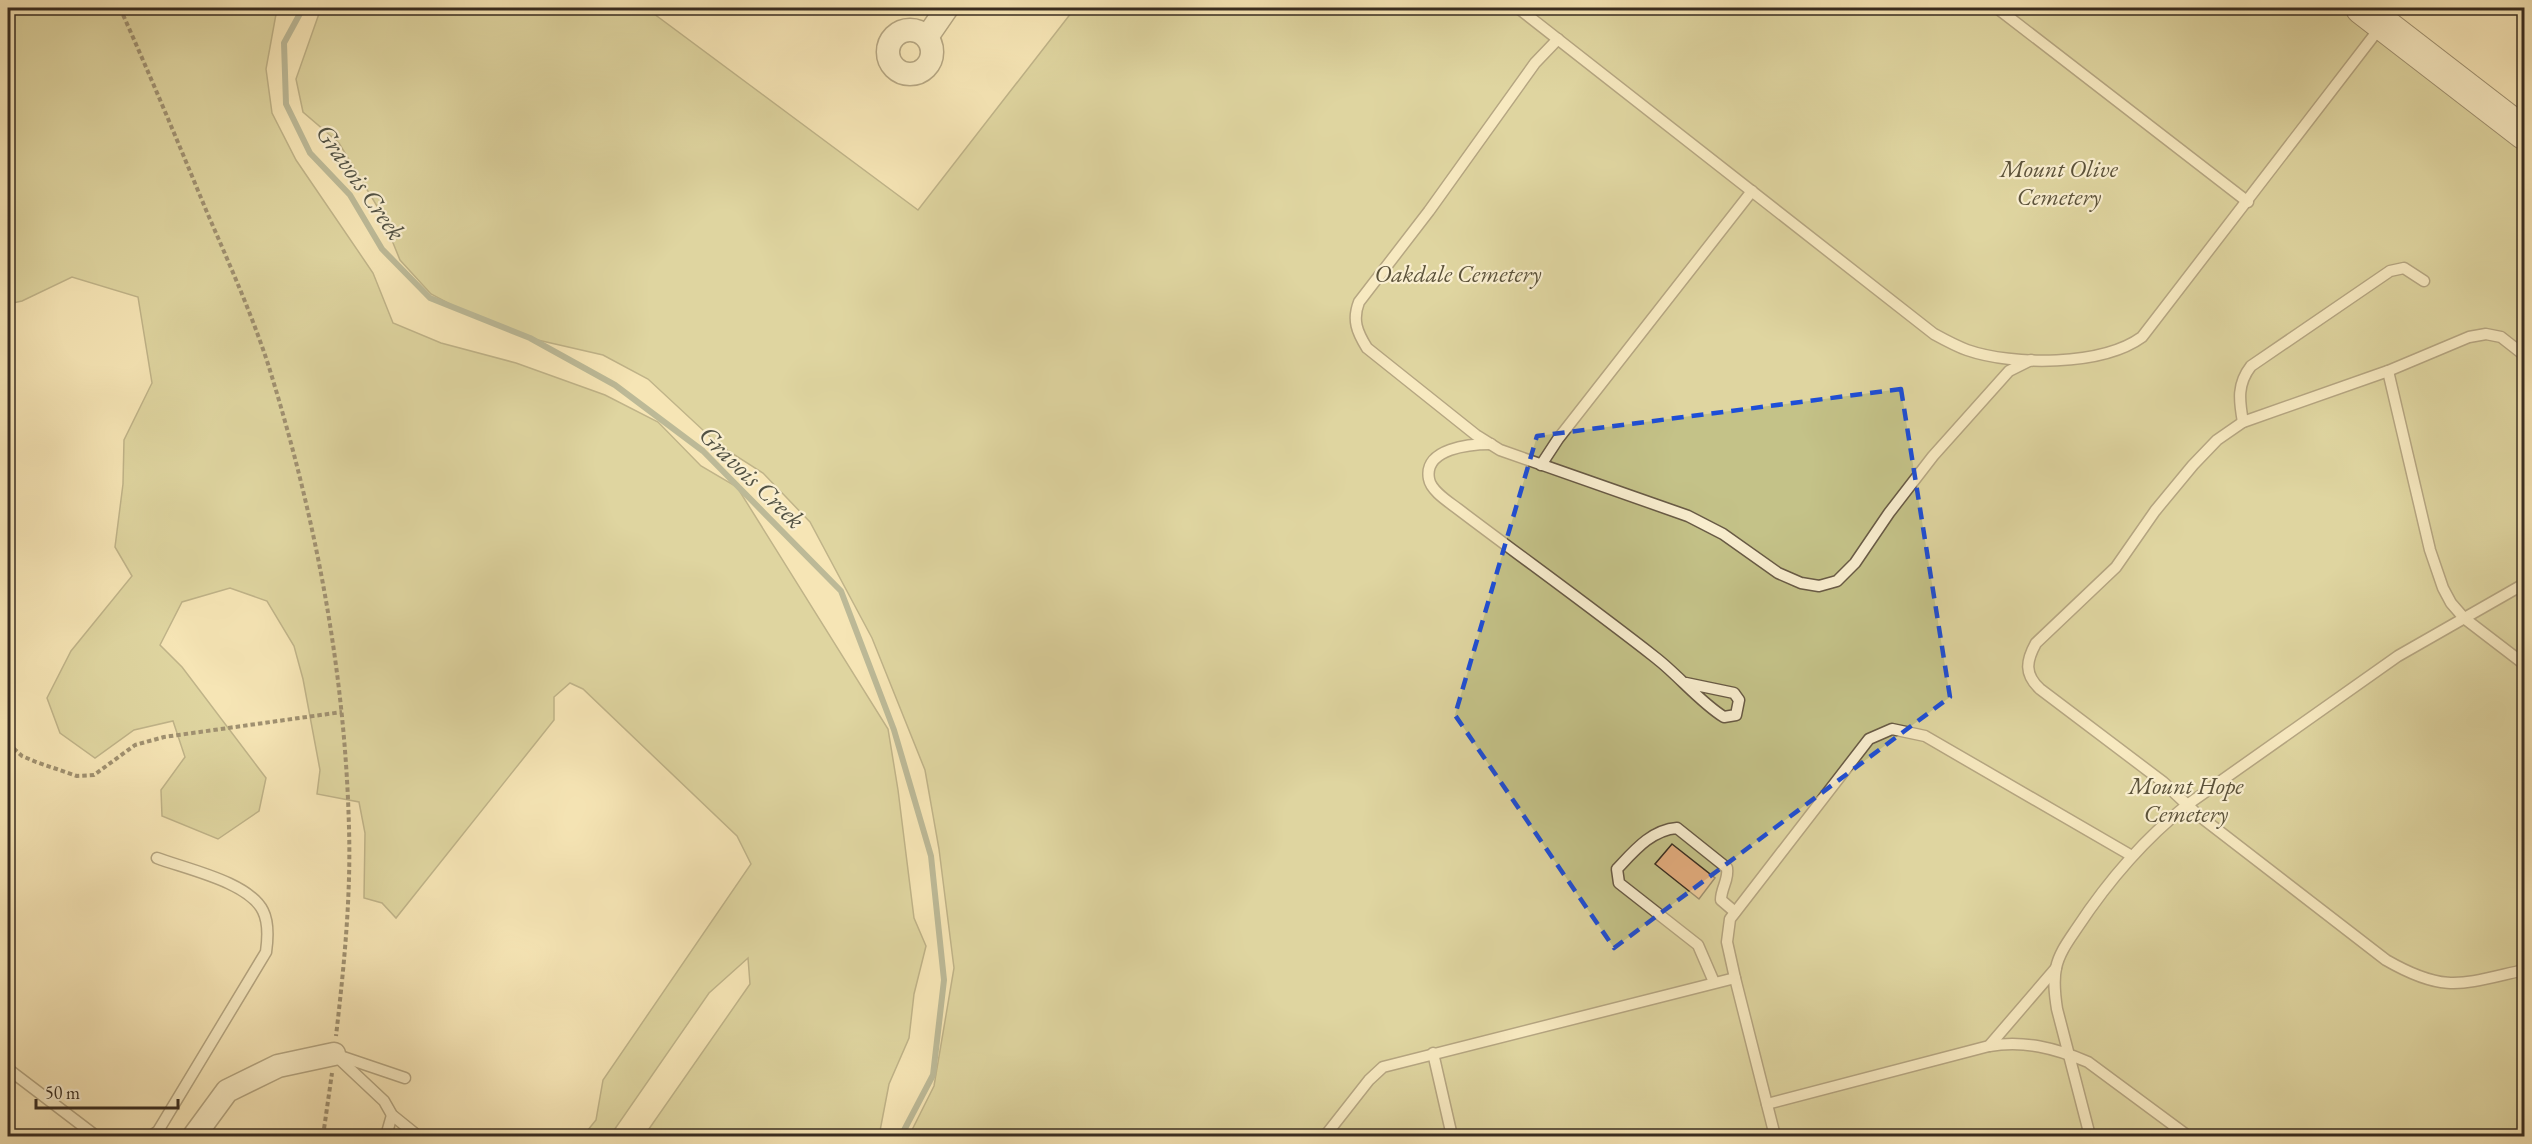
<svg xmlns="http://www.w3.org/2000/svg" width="2532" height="1144" font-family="'EB Garamond',serif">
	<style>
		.green { fill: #c4c288; stroke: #7e7754; stroke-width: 1.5 }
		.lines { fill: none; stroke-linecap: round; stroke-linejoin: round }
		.stream { stroke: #758473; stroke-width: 6 }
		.building { fill: #e4ad7e; stroke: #382c20; stroke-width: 1.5 }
		.lane-casing { stroke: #685a45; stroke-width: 13 }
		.street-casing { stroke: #685a45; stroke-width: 25 }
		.secondary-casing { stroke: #382c20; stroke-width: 34 }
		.path { stroke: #382c20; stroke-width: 4; stroke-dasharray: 4.5 3; stroke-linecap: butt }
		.lane { stroke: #f9eecf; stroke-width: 10 }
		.street { stroke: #f9eecf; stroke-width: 22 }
		.secondary { stroke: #f9eecf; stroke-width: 32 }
		.marked { fill: none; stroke: #1d4ed8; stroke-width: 4.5; stroke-dasharray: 12 8; stroke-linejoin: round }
		.labels { text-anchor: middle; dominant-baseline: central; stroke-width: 4.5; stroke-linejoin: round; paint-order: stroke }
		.park-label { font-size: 24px; font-style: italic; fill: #5b523a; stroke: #f9eecf }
		.water-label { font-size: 26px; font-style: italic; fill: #515143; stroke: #f9eecf }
	</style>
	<rect width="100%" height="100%" fill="#f6e5b5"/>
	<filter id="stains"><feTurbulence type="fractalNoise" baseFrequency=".00333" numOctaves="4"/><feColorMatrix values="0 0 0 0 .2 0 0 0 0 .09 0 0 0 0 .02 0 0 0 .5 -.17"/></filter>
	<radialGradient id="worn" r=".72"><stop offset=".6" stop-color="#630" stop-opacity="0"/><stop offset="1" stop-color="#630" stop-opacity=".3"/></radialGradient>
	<!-- green -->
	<g class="green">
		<path d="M8 8H281L276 14 266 69 272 113 296 160 373 273 393 323 441 343 516 363 605 395 658 422 701 466 737 487 888 729 898 790 914 918 926 946 914 994 909 1038 889 1084 879 1136H644L750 984 748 958 709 993 610 1136H583L596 1120 603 1080 751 864 737 836 583 689 570 683 554 697V720L396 918 382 903 364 898 365 833 359 802 317 794 320 770 303 679 294 646 267 601 230 588 182 602 160 645 182 667 266 778 259 811 218 839 162 816 161 790 185 757 173 721 134 730 95 758 60 733 47 698 71 651 132 576 115 547 123 484 124 440 152 383 138 297 72 277 22 301 8 304Z"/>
		<path d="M321 8H646L918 210 1075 8H2352L2524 141V1136H909L934 1086 954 968 939 849 925 770 872 638 810 522 763 473 719 445 648 379 603 355 529 338 476 318 431 294 400 260 380 211 339 143 303 112 296 79Z"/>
	</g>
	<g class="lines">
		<!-- stream -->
		<path class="stream" d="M303 8 284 43 286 104 310 153 350 195 382 249 430 298 530 338 615 385 703 451 841 591 894 730 931 856 944 980 933 1075 901 1136"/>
	</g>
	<!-- building -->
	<path class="building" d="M1672 844 1715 878 1699 899 1655 864Z"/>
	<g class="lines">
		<!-- lane casing -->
		<g class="lane-casing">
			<g id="lane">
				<path d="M1518 8 1934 334C1945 340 1956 346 1967 350 2013 366 2102 366 2142 337L2382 25"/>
				<path d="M1997 8 2248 202"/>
				<path d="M1558 39 1535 63 1429 211 1359 302C1352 320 1357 332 1367 348L1476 435 1500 450 1688 516 1723 534 1778 573 1801 583 1819 586 1837 581 1855 563 1889 513 1933 456 2009 371 2031 360"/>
				<path d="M2524 355 2501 337 2486 334 2469 337 2388 371 2243 422 2217 440 2193 465 2155 511 2116 567 2036 643C2026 661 2024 674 2040 689L2163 782 2197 814 2386 960C2445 994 2462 984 2524 970"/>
				<path d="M2388 371 2430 550 2443 588 2451 603 2464 618 2524 664"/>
				<path d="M2243 422C2239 400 2237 384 2251 366L2390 271 2404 268 2424 281"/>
				<path d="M1491 444C1471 444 1423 448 1429 479 1431 491 1449 502 1458 509 1524 559 1591 607 1656 658 1678 675 1701 703 1724 717L1736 715 1739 700 1734 693 1686 683"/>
				<path d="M1541 465 1558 439 1752 191"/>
				<path d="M1735 978 1727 942 1730 919 1869 739 1892 729 1925 736 2132 856"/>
				<path d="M1714 982 1698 945 1619 883 1617 869C1634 851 1651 830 1677 828L1727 868C1729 880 1721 888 1721 900L1735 912"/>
				<path d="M1989 1046C2024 1040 2055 1048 2088 1062L2188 1136"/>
				<path d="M1433 1053 1452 1136"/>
				<path d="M334 1054 384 1101 392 1115 418 1136"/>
				<path d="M340 1056 405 1078"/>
				<path d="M8 1069 96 1136"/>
				<path d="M1767 1104 1989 1046 2056 968"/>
				<path d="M151 1136 158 1131 266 952C268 938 269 923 263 911 249 882 186 869 157 858"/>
				<path d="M386 1136 392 1115"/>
				<path d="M1325 1136 1369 1080 1383 1067 1735 978 1775 1136"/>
				<path d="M2090 1136 2057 1009C2055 996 2053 982 2056 968 2059 953 2069 940 2077 928 2108 881 2143 840 2187 805L2398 656 2524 584"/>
			</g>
		</g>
		<!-- street casing -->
		<g class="street-casing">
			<g id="street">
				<circle cx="910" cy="52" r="22"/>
				<path d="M927 37 947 8"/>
				<path d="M194 1136 227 1091 278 1066 334 1054"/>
			</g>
		</g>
		<!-- secondary casing -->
		<g class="secondary-casing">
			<path id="secondary" d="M2362 8 2524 133"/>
		</g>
		<!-- path -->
		<g class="path">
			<path d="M120 8C150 75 178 142 206 210 228 261 251 312 268 364 315 515 345 669 349 828 351 897 344 967 336 1036"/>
			<path d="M8 675 10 692 8 733 12 747 22 756 36 762 77 776 94 775 135 745 164 737 342 712"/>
			<path d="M323 1136 332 1073"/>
		</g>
		<!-- lane -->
		<use href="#lane" class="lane"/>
		<!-- street -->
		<use href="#street" class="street"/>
		<!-- secondary -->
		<use href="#secondary" class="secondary"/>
	</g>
	<!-- marked area -->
	<path d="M0 0H2532V1144H0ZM1901 389 1950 697 1614 948 1455 715 1537 436Z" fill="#f6e5b5" fill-opacity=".55" fill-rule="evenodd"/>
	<path class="marked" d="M1901 389 1950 697 1614 948 1455 715 1537 436Z"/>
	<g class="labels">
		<!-- park labels -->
		<g class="park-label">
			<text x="2059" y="168">Mount Olive<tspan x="2059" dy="28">Cemetery</tspan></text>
			<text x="1458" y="273">Oakdale Cemetery</text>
			<text x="2186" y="785">Mount Hope<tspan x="2186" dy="28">Cemetery</tspan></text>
		</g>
		<!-- water labels -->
		<g class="water-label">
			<text transform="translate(361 182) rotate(55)">Gravois Creek</text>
			<text transform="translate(752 477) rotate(44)">Gravois Creek</text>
		</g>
	</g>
	<!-- margin -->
	<rect width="2532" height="1144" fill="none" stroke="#f6e5b5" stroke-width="30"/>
	<rect x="9" y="9" width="2514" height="1126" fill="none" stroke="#382c20" stroke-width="3"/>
	<rect x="15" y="15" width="2502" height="1114" fill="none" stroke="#382c20" stroke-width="1.5"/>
	<!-- scale -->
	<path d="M36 1099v9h142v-9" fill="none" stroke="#382c20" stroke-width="3"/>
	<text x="45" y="1099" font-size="18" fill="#382c20" stroke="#f9eecf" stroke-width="4.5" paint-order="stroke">50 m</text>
	<rect width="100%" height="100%" filter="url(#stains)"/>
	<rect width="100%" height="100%" fill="url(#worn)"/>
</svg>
